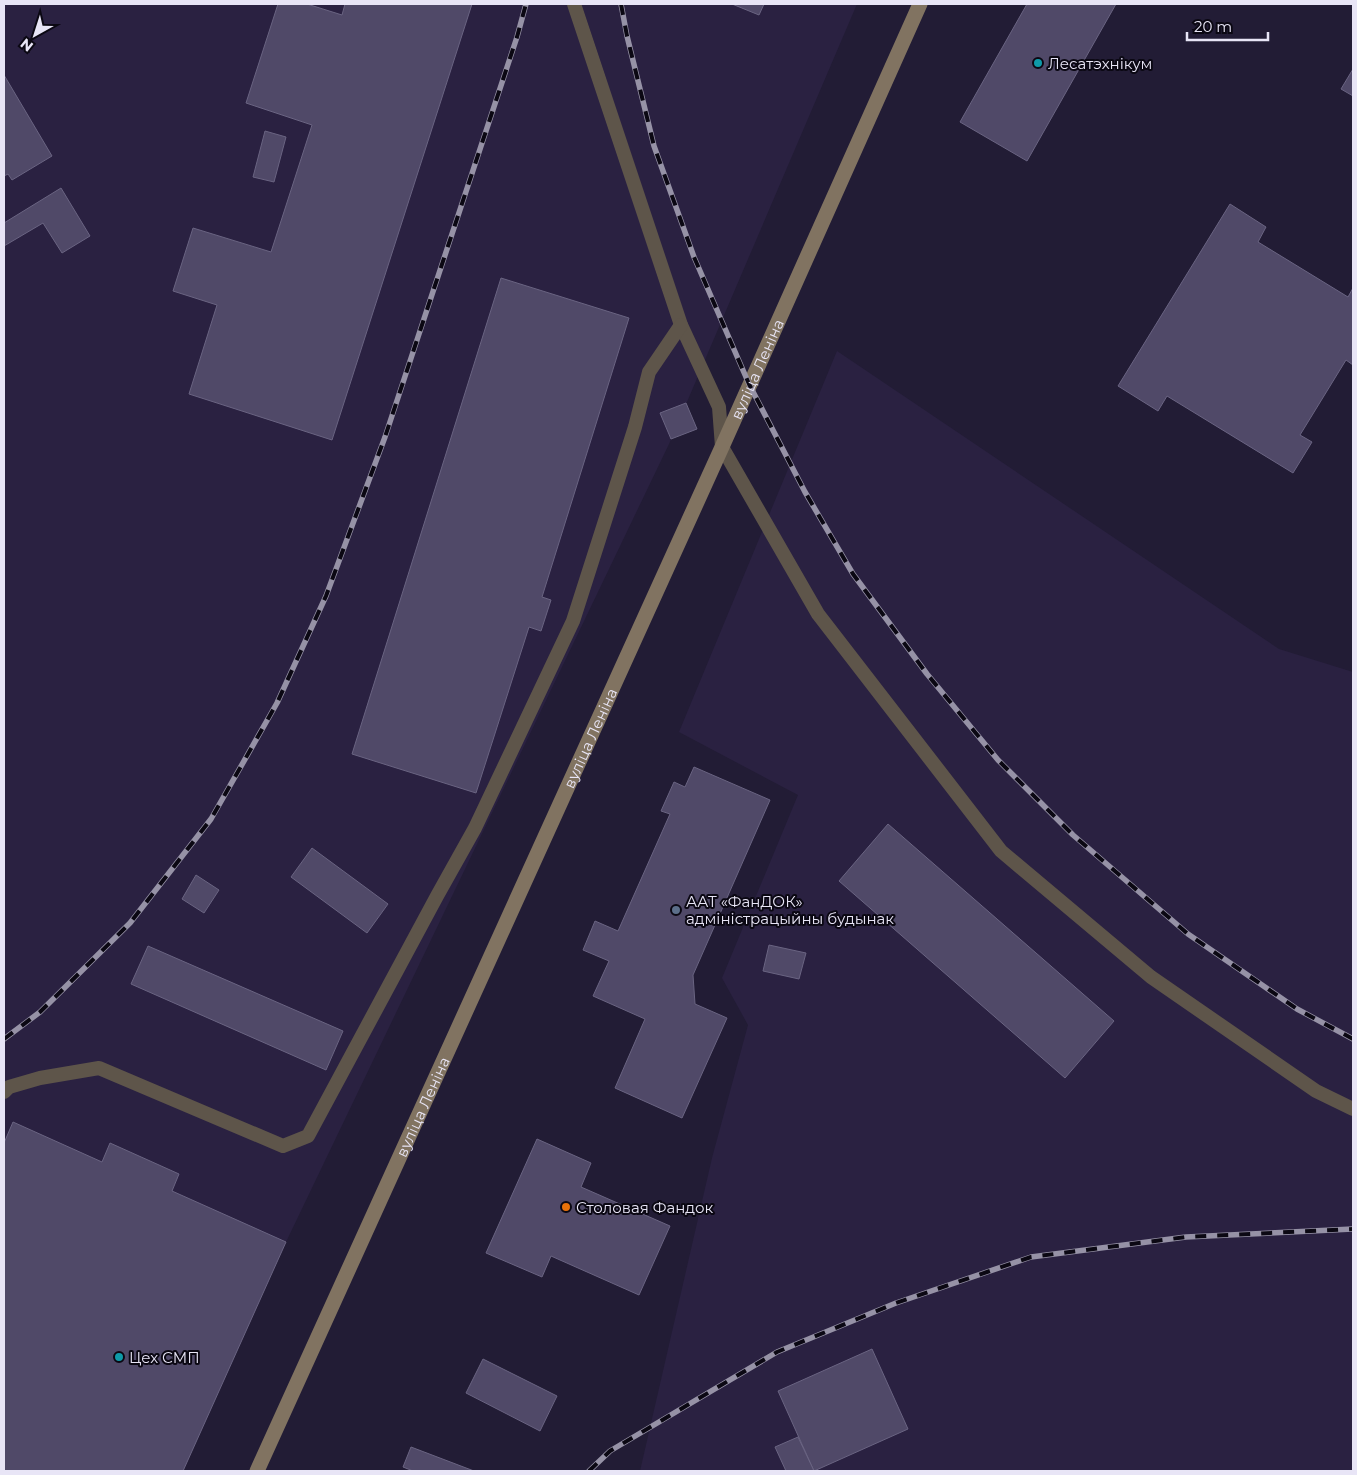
<svg xmlns="http://www.w3.org/2000/svg" width="1357" height="1475" font-family="Montserrat,sans-serif">
	<style>
		.built { fill: #2a2141 }
		.building { fill: #504968; stroke: #6a6482 }
		.lines { fill: none; stroke-linecap: round; stroke-linejoin: round }
		.lane { stroke: #5e554a; stroke-width: 14 }
		.secondary { stroke: #817361; stroke-width: 15 }
		.rail-casing { stroke: #9692a6; stroke-width: 5.5 }
		.rail { stroke: #0b0813; stroke-width: 4; stroke-dasharray: 11; stroke-linecap: butt }
		.culture-dot { fill: #0f9aa8; stroke: #0b0813; stroke-width: 2 }
		.service-dot { fill: #5c6f8a; stroke: #0b0813; stroke-width: 2 }
		.food-dot { fill: #e8710a; stroke: #0b0813; stroke-width: 2 }
		.labels { text-anchor: middle; dominant-baseline: central; stroke-width: 4; stroke-linejoin: round; paint-order: stroke }
		.poi-label { font-size: 15px; fill: #e8e5f6; stroke: #0b0813; text-anchor: start }
		.street-label { font-size: 15px; fill: #e8e5f6; stroke: #0b0813 }
	</style>
	<rect width="100%" height="100%" fill="#221c35"/>
	<!-- built -->
	<g class="built">
		<path d="M4 4H857L669 444 286 1242 183 1471H4Z"/>
		<path d="M837 351 1279 649 1353 672V1471H640L712 1158 748 1025 722 978 798 795 679 732Z"/>
	</g>
	<!-- building -->
	<g class="building">
		<path d="M278 4H307L342 15 345 4H472L332 440 189 394 217 305 173 291 193 228 271 252 312 125 246 103Z"/>
		<path d="M732 4H764L759 15Z"/>
		<path d="M1027 4H1116L1027 161 960 122Z"/>
		<path d="M1353 69V96L1341 89Z"/>
		<path d="M4 75 52 156 12 180 8 174 4 176Z"/>
		<path d="M265 131 286 137 274 182 253 177Z"/>
		<path d="M61 188 90 236 62 253 43 223 4 246V223Z"/>
		<path d="M1230 204 1266 227 1258 242 1348 297 1353 288V365L1346 360 1300 435 1312 442 1293 473 1167 396 1158 411 1118 386Z"/>
		<path d="M501 278 629 318 542 597 551 600 541 631 529 627 476 793 352 754Z"/>
		<path d="M686 403 697 429 671 439 660 413Z"/>
		<path d="M694 767 770 800 693 975 695 1004 727 1018 682 1118 615 1088 645 1019 593 996 609 961 583 950 595 921 618 931 670 814 661 811 674 782 685 787Z"/>
		<path d="M888 824 1114 1021 1065 1078 839 881Z"/>
		<path d="M312 848 388 904 367 933 291 877Z"/>
		<path d="M196 875 219 890 204 913 182 899Z"/>
		<path d="M769 945 806 953 799 979 763 971Z"/>
		<path d="M148 946 343 1031 326 1070 131 984Z"/>
		<path d="M13 1122 102 1162 110 1143 179 1174 172 1191 286 1242 183 1471H4V1143Z"/>
		<path d="M537 1139 591 1163 581 1187 670 1226 639 1295 551 1256 542 1277 486 1253Z"/>
		<path d="M872 1349 908 1429 814 1471 778 1391Z"/>
		<path d="M483 1359 557 1396 540 1431 466 1393Z"/>
		<path d="M798 1437 814 1471H786L775 1447Z"/>
		<path d="M411 1447 474 1471H413L403 1467Z"/>
	</g>
	<g class="lines">
		<!-- lane -->
		<g class="lane">
			<path d="M574 4 681 325 719 407 722 447 818 614 1001 851 1151 977 1316 1091 1353 1109"/>
			<path d="M4 1092 9 1087 40 1078 99 1068 283 1146 308 1136 437 896 475 828 573 621 635 427 649 372 681 325"/>
		</g>
		<!-- secondary -->
		<path class="secondary" id="s1" d="M257 1471 722 447 920 4"/>
		<!-- rail casing -->
		<g class="rail-casing">
			<g id="rail">
				<path d="M621 4 627 36 654 146 694 257 749 384 805 492 853 574 927 674 998 760 1073 835 1188 934 1297 1009 1353 1039"/>
				<path d="M4 1039 40 1012 130 923 211 819 277 703 326 596 385 437 517 37 526 4"/>
				<path d="M589 1471 610 1451 777 1352 896 1303 1031 1257 1186 1237 1353 1229"/>
			</g>
		</g>
		<!-- rail -->
		<use href="#rail" class="rail"/>
	</g>
	<!-- markers -->
	<g class="culture-dot">
		<circle cx="1038" cy="63" r="5"/>
		<circle cx="119" cy="1357" r="5"/>
	</g>
	<circle class="service-dot" cx="676" cy="910" r="5"/>
	<circle class="food-dot" cx="566" cy="1207" r="5"/>
	<g class="labels">
		<!-- poi labels -->
		<g class="poi-label">
			<text x="1048" y="63">Лесатэхнікум</text>
			<text x="686" y="901">ААТ «ФанДОК»<tspan x="686" dy="17">адміністрацыйны будынак</tspan></text>
			<text x="576" y="1207">Столовая Фандок</text>
			<text x="129" y="1357">Цех СМП</text>
		</g>
		<!-- street labels -->
		<g class="street-label">
			<text stroke="none"><textPath href="#s1" startOffset="1210">вуліца Леніна</textPath></text>
			<text stroke="none"><textPath href="#s1" startOffset="805">вуліца Леніна</textPath></text>
			<text stroke="none"><textPath href="#s1" startOffset="400">вуліца Леніна</textPath></text>
		</g>
	</g>
	<!-- border -->
	<rect width="1357" height="1475" fill="none" stroke="#e8e5f6" stroke-width="10"/>
	<!-- north arrow -->
	<g transform="translate(35 35) rotate(219)" stroke="#0b0813" stroke-width="4" paint-order="stroke">
	<path d="M0-4L9 19L0 12L-9 19Z" fill="#e8e5f6"/>
	<text y="-8" font-size="14" font-weight="bold" text-anchor="middle" fill="#e8e5f6">N</text>
	</g>
	<!-- scale -->
	<path d="M1187 32v8h81v-8" fill="none" stroke="#e8e5f6" stroke-width="2.5"/>
	<text x="1194" y="32" font-size="15" fill="#e8e5f6" stroke="#0b0813" stroke-width="4" paint-order="stroke">20 m</text>
</svg>
